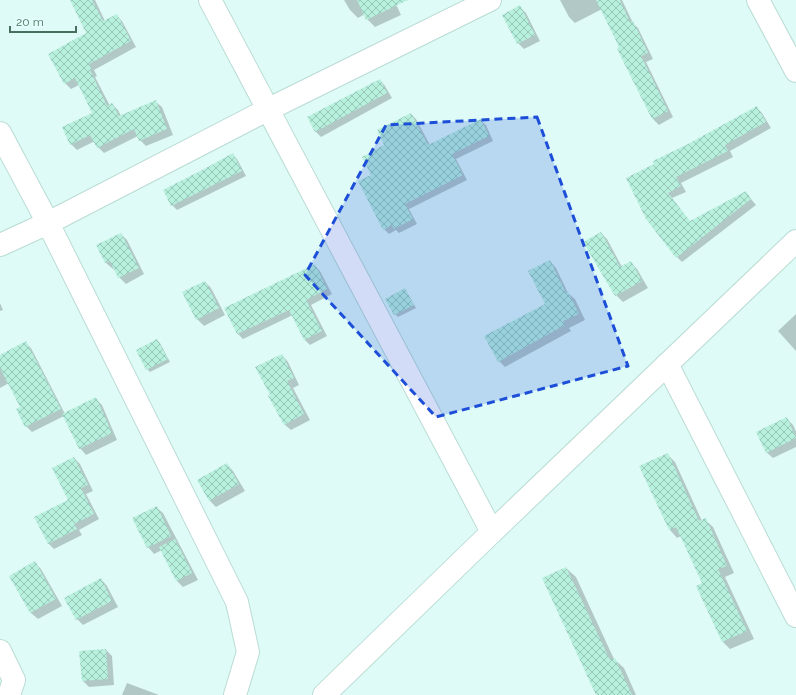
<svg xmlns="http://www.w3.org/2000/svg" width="796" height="695" font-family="Raleway,sans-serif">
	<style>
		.shadow { fill: #0003 }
		.building { fill: url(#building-cross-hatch) }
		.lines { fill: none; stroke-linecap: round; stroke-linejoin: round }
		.minor-casing { stroke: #b9dcd3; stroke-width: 24 }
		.minor { stroke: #fff; stroke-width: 22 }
		.marked { fill: #1d4ed8; fill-opacity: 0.2; stroke: #1d4ed8; stroke-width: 3; stroke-dasharray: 8 5; stroke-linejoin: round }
	</style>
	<defs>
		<pattern id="building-cross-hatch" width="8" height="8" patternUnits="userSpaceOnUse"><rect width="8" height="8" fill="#b7f0dc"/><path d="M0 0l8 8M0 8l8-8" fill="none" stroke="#97c7b6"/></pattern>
	</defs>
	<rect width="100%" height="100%" fill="#dffbf8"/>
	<!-- shadow -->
	<g class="shadow">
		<path d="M71 0H95L105 21 116 15 122 21 136 47 94 70 97 76 95 77 110 106 112 104 118 110 121 116 156 102 162 107 173 135 146 146 140 140 138 136 104 153 98 147 95 141 77 150 71 144 93 113 79 85 71 89 65 83 88 34Z"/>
		<path d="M344 0H394L401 15 375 27 367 19 365 14 358 18 350 10Z"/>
		<path d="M560 0H622L633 23 638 28 653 59 646 62 673 117 659 125 653 119 618 48 620 47 602 9 575 23 569 17Z"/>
		<path d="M520 7 526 13 540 41 524 49 518 43Z"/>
		<path d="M380 80 385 86 392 98 321 137 316 132 309 118Z"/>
		<path d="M757 108 762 113 771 128 730 151 733 157 681 183 686 192 672 198 690 222 746 193 756 205 682 262 677 257 656 164Z"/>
		<path d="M411 114 416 119 430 145 481 121 486 125 493 141 456 159 467 180 409 209 417 224 399 233 396 230 389 234 384 229 373 176 386 146Z"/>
		<path d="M232 154 237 159 246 176 177 210 172 205 207 169Z"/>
		<path d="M601 233 607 239 622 267 631 263 637 269 648 288 623 302 616 295Z"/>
		<path d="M121 234 127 240 144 274 126 284 119 277 115 268 113 269 106 263 98 245Z"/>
		<path d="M550 261 556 268 568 293 575 299 585 320 569 328 571 331 505 367 499 361 546 304Z"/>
		<path d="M315 266 320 271 332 294 311 305 327 336 310 345 305 340 293 315 243 339 238 334 226 308Z"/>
		<path d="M205 282 211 288 225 315 204 326 197 319Z"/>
		<path d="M405 290 416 308 398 317 395 314Z"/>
		<path d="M0 303 3 310 0 311Z"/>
		<path d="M796 314V351L778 331Z"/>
		<path d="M157 340 160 343 170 362 150 372 147 369Z"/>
		<path d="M26 343 31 348 65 414 96 399 102 405 117 440 86 455 80 448 64 416 32 432 26 426 18 410 22 408 9 383 0 388V356Z"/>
		<path d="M282 355 288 362 299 385 293 388 310 420 291 430 284 424Z"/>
		<path d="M786 418 793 425 796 432V447L773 458 766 452Z"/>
		<path d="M667 454 675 462 702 521 705 520 713 527 734 573 725 577 754 639 730 649 723 642 704 584 681 536 677 538 670 530 641 466Z"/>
		<path d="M74 458 80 464 93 491 86 494 99 519 79 530 82 535 54 549 48 543 70 500Z"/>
		<path d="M227 464 233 471 245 491 216 507 210 501 199 481Z"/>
		<path d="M156 507 163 513 198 580 183 587 177 581 162 550 154 554 148 547Z"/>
		<path d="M35 563 41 569 62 606 38 619 31 613 11 576Z"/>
		<path d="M566 568 576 577 614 659 624 668 636 695H598Z"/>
		<path d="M101 579 107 586 118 607 83 625 77 619Z"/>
		<path d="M106 650 112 656 114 685 89 687 83 681 81 652Z"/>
		<path d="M127 683 159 695H160H122Z"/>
	</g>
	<!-- building -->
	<g class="building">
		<path d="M70 0H92L103 21 117 14 131 41 89 64 92 69 90 70 107 106 112 103 119 116 156 100 167 129 139 141 134 129 97 148 90 135 70 145 62 127 92 113 75 78 64 84 48 54 86 33Z"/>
		<path d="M357 0H408L366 20Z"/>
		<path d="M596 0H620L630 22 633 21 648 53 641 56 668 111 652 119 621 57 617 48 619 47Z"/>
		<path d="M520 5 535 35 517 44 502 15Z"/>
		<path d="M380 79 387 93 315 132 307 117Z"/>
		<path d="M757 106 766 122 725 145 728 151 676 177 681 186 668 193 690 221 746 191 751 199 676 258 646 219 626 178 654 164 653 161 688 144Z"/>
		<path d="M411 113 428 145 481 119 489 136 452 154 463 175 405 204 413 219 394 229 392 225 383 230 358 181 371 175 362 157 384 145 377 130Z"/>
		<path d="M233 153 242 171 171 206 163 190 206 168Z"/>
		<path d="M601 232 620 267 631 261 642 281 615 296 583 242Z"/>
		<path d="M121 233 139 268 118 278 110 261 105 263 96 245Z"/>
		<path d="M550 260 566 293 568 292 579 314 563 321 565 325 498 362 484 336 545 304 528 271Z"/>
		<path d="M315 264 327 289 306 300 322 331 304 340 289 310 237 334 224 308Z"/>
		<path d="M205 281 219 308 196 320 182 292Z"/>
		<path d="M405 288 414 305 394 315 385 299Z"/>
		<path d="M157 339 168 359 146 370 136 350Z"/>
		<path d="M26 341 61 409 25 427 16 409 20 407 0 368V355Z"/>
		<path d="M282 354 294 378 287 381 304 414 284 425 268 396 270 395 255 367Z"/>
		<path d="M96 397 112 433 79 449 62 414Z"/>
		<path d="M787 417 796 438 766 453 756 432Z"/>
		<path d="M668 453 699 521 706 518 727 566 718 569 747 631 722 642 696 586 702 583 676 527 669 530 639 466Z"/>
		<path d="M74 457 88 485 81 488 94 514 74 524 77 529 48 544 34 517 68 500 52 468Z"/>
		<path d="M227 463 239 484 209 501 197 480Z"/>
		<path d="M157 506 171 536 147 548 132 518Z"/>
		<path d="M175 539 192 573 176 581 159 547Z"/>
		<path d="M35 561 56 599 30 613 9 576Z"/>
		<path d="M566 567 610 660 615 658 632 695H596L542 578Z"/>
		<path d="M101 578 112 601 76 620 64 598Z"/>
		<path d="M106 649 108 679 82 681 79 651Z"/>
	</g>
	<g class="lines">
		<!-- minor casing -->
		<g class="minor-casing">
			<g id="minor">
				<path d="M210 0 492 532"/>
				<path d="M758 0 796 71"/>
				<path d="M0 133 48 223 237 602 248 652 235 695"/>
				<path d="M0 245 48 223 267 110 490 0"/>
				<path d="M667 364 796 616"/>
				<path d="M0 651 14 680 9 695"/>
				<path d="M324 695 492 532 796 241"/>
			</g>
		</g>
		<!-- minor -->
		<use href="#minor" class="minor"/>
	</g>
	<!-- marked area -->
	<path class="marked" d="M537 117 628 366 436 417 305 275 386 125Z"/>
	<!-- scale -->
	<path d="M10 26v6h66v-6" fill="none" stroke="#487061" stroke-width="2"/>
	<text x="16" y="26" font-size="12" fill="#487061" stroke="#e4fffb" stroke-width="3" paint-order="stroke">20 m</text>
</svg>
